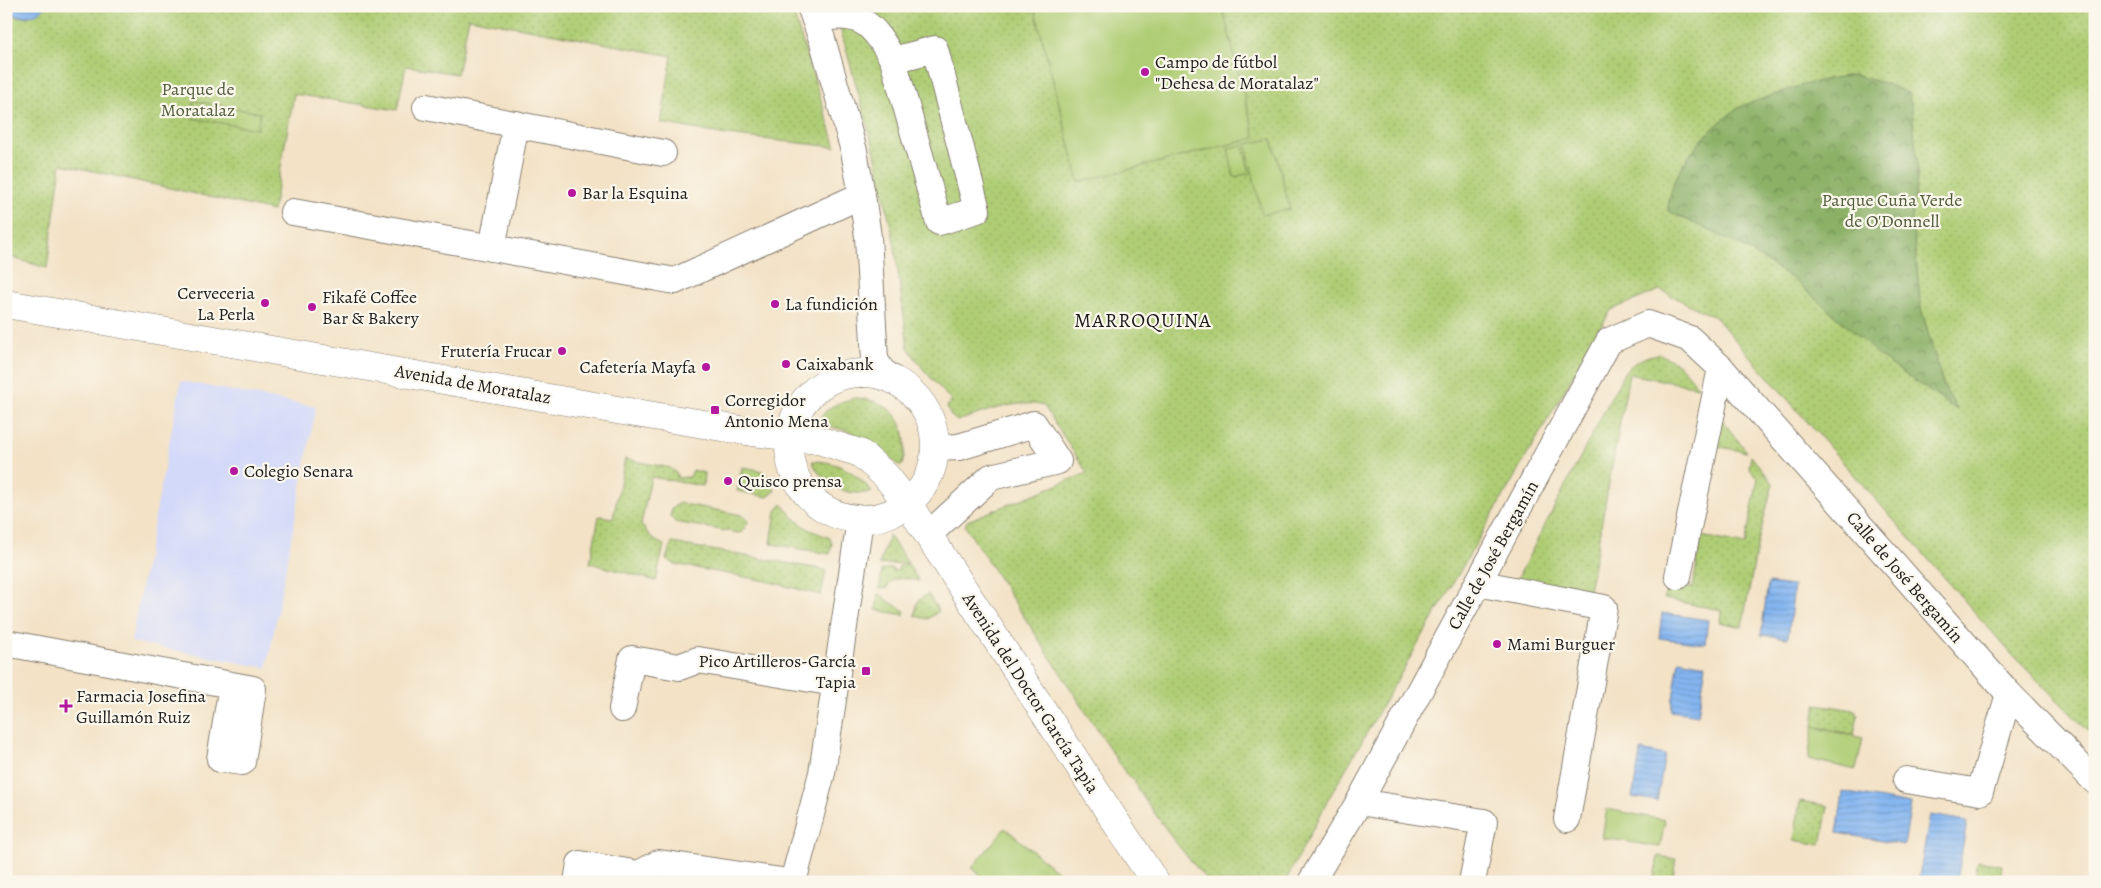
<svg xmlns="http://www.w3.org/2000/svg" width="2101" height="888" font-family="Alegreya,serif">
	<style>
		.built { fill: #d3d9f9 }
		.green { fill: url(#green-dots); stroke: #667448 }
		.forest { fill: url(#forest-crowns); stroke: #546641 }
		.pitch { fill: #afcd74; stroke: #667448 }
		.water { fill: url(#water-rules); stroke: #506886 }
		.lines { fill: none; stroke-linecap: round; stroke-linejoin: round }
		.minor-casing { stroke: #887f71; stroke-width: 28 }
		.major-casing { stroke: #887f71; stroke-width: 29 }
		.minor { stroke: #fff; stroke-width: 26 }
		.major { stroke: #fff; stroke-width: 28 }
		.poi-dot { fill: #b5179e; stroke: #fbf7ec; stroke-width: 2 }
		.labels { text-anchor: middle; dominant-baseline: central; stroke-width: 4.5; stroke-linejoin: round; paint-order: stroke }
		.poi-label { font-size: 18px; fill: #1c1c1c; stroke: #fbf7ec; text-anchor: start }
		.park-label { font-size: 18px; fill: #4f5a3b; stroke: #fbf7ec }
		.street-label { font-size: 18px; fill: #1c1c1c; stroke: #fbf7ec }
		.quarter-label { font-size: 20px; letter-spacing: 1px; fill: #1c1c1c; stroke: #fbf7ec }
	</style>
	<defs>
		<pattern id="green-dots" width="8" height="8" patternUnits="userSpaceOnUse" patternTransform="scale(1.25)"><rect width="8" height="8" fill="#afcd74"/><path d="M2 2h.1M6 6h.1" fill="none" stroke="#96af64" stroke-width="1.8" stroke-linecap="round"/></pattern>
		<pattern id="forest-crowns" width="20" height="18" patternUnits="userSpaceOnUse" patternTransform="scale(1.25)"><rect width="20" height="18" fill="#8bb066"/><path d="M2 6a3 3 0 1 1 6 0M12 15a3 3 0 1 1 6 0" fill="none" stroke="#718e53"/></pattern>
		<pattern id="water-rules" width="6" height="5" patternUnits="userSpaceOnUse" patternTransform="scale(1.25)"><rect width="6" height="5" fill="#84b5f0"/><path d="M0 2.5h6" fill="none" stroke="#719bcd"/></pattern>
	</defs>
	<rect width="100%" height="100%" fill="#fbf7ec"/>
	<filter id="ink" filterUnits="userSpaceOnUse"><feTurbulence type="fractalNoise" baseFrequency=".02" numOctaves="2"/><feDisplacementMap in="SourceGraphic" scale="10" xChannelSelector="R" yChannelSelector="G"/><feConvolveMatrix kernelMatrix="1 2 1 2 8 2 1 2 1" color-interpolation-filters="sRGB"/></filter>
	<filter id="wash" filterUnits="userSpaceOnUse"><feTurbulence type="fractalNoise" baseFrequency=".0096" numOctaves="4" result="noise"/><feDisplacementMap in="SourceGraphic" scale="20" xChannelSelector="R" yChannelSelector="G"/><feGaussianBlur stdDeviation="1.12" result="paint"/><feColorMatrix in="noise" values="0 0 0 0 0 0 0 0 0 0 0 0 0 0 0 0 0 1.4 0 .05"/><feComposite in="paint" operator="in"/></filter>
	<g filter="url(#wash)">
		<rect width="100%" height="100%" fill="#f3e2c6"/>
		<!-- built -->
		<path class="built" d="M181 381 316 407 267 668 131 642Z"/>
		<!-- green -->
		<g class="green">
			<path d="M6 6H791L836 147 726 135 661 123 672 56 469 18 457 74 406 66 397 110 294 94 273 211 61 164 47 268 6 256Z"/>
			<path d="M834 6H2095V738L2015 658 1716 318 1660 290 1611 310 1329 798 1285 882H1208L1173 839 1138 790 1134 780 1128 777 965 526 967 521 1087 473 1044 406C1016 398 984 413 957 421L950 415 947 407 951 400 923 369 908 348 894 241 874 149Z"/>
			<path d="M1659 354C1679 362 1685 369 1698 387L1629 374 1588 597 1516 581 1625 371C1636 361 1644 356 1659 354Z"/>
			<path d="M855 398C894 400 913 427 902 465L900 467C876 441 852 428 818 425 822 408 839 402 855 398Z"/>
			<path d="M1721 419 1747 452 1710 445Z"/>
			<path d="M1751 456 1773 483 1758 542 1742 627 1720 622 1721 610 1664 599 1667 583 1693 588 1701 536 1745 545 1758 478 1749 468Z"/>
			<path d="M625 459 671 468 677 474V478L690 477 693 470 704 473 703 486 651 477 641 525 654 540 664 545 656 581 590 563 599 516 613 518Z"/>
			<path d="M812 461C838 461 856 472 872 492 845 497 823 485 812 461Z"/>
			<path d="M742 467C766 471 764 469 775 491L768 497 737 491Z"/>
			<path d="M679 503 742 515 748 521 743 532 738 533 675 522 670 516 672 508Z"/>
			<path d="M782 504 793 517 808 529 830 538 832 544 830 554 771 544 776 511Z"/>
			<path d="M889 535 908 563 879 565Z"/>
			<path d="M672 543 826 570 821 595 766 581 674 564 666 559Z"/>
			<path d="M908 564 919 581C908 579 892 574 887 588L879 589 882 570 892 568 893 571 899 570V566Z"/>
			<path d="M879 593 887 600 905 611 904 615 876 610Z"/>
			<path d="M928 594 939 611 928 619 915 616C916 605 917 598 928 594Z"/>
			<path d="M1816 704 1854 710 1858 715 1854 735 1813 726Z"/>
			<path d="M1800 801 1828 806 1821 845 1794 840Z"/>
			<path d="M1658 856 1676 859 1672 882H1653Z"/>
			<path d="M1978 861 2002 865 2000 882H1974Z"/>
		</g>
		<!-- forest -->
		<path class="forest" d="M1854 75 1887 84 1908 93 1912 108 1918 171 1912 219 1921 308 1943 384 1957 410 1880 357 1860 337 1792 278 1738 244 1668 211C1669 171 1707 128 1740 107 1747 103 1757 101 1765 98 1797 86 1821 79 1854 75Z"/>
		<!-- pitch -->
		<g class="pitch">
			<path d="M1034 6H1222L1255 138 1079 182Z"/>
			<path d="M194 101 260 113 257 129 191 118Z"/>
			<path d="M1272 139 1290 209 1262 215 1246 144Z"/>
			<path d="M1243 145 1250 173 1234 177 1228 148Z"/>
			<path d="M1813 727 1863 738 1856 770 1808 759Z"/>
			<path d="M1607 809 1665 820 1660 847 1602 838Z"/>
			<path d="M1005 828 1070 882H988L972 868Z"/>
		</g>
		<!-- water -->
		<g class="water">
			<path d="M6 6H46C36 18 20 19 6 13Z"/>
			<path d="M1768 583 1794 586 1788 638 1761 635Z"/>
			<path d="M1662 613 1708 620 1705 644 1659 638Z"/>
			<path d="M1679 660 1706 665 1698 715 1671 711Z"/>
			<path d="M1641 750 1665 755 1657 801 1632 797Z"/>
			<path d="M1843 792 1911 804 1904 845 1837 833Z"/>
			<path d="M1930 815 1967 821 1957 882H1918Z"/>
		</g>
	</g>
	<g filter="url(#ink)">
		<g class="lines">
			<!-- minor casing -->
			<g class="minor-casing">
				<g id="minor">
					<path d="M810 6 822 39 854 151 862 195 868 237 875 360 871 367 862 374"/>
					<path d="M815 19C860 11 872 21 893 60L939 222 977 210 935 49 893 60"/>
					<path d="M426 107 663 153"/>
					<path d="M293 212 675 281 862 195"/>
					<path d="M492 248 516 124"/>
					<path d="M875 360 882 371 893 379"/>
					<path d="M928 535 991 477 1058 461 1034 424 959 447 936 448"/>
					<path d="M1678 576 1721 368"/>
					<path d="M1478 583 1604 608 1567 819"/>
					<path d="M6 643 253 689 242 762 220 759 232 685"/>
					<path d="M622 709 632 659 679 667 698 660 835 683"/>
					<path d="M1906 780 1980 792 2009 694"/>
					<path d="M1359 802 1484 822 1472 882"/>
					<path d="M577 882 580 864 639 874 659 863 788 882"/>
					<path d="M793 882 822 773 860 520"/>
					<path d="M1311 882 1359 802 1609 341 1648 324 1690 339 1721 368 2009 694 2095 781"/>
				</g>
			</g>
			<!-- major casing -->
			<g class="major-casing">
				<g id="major">
					<path d="M6 304 623 411 753 432 818 440 860 453 886 476 908 504 1155 882"/>
					<circle cx="862" cy="446" r="73"/>
				</g>
			</g>
			<!-- minor -->
			<use href="#minor" class="minor"/>
			<!-- major -->
			<use href="#major" class="major"/>
		</g>
	</g>
	<!-- markers -->
	<g class="poi-dot">
		<circle cx="1145" cy="72" r="5"/>
		<circle cx="572" cy="193" r="5"/>
		<circle cx="265" cy="303" r="5"/>
		<circle cx="775" cy="304" r="5"/>
		<circle cx="312" cy="307" r="5"/>
		<circle cx="562" cy="351" r="5"/>
		<circle cx="786" cy="364" r="5"/>
		<circle cx="706" cy="367" r="5"/>
		<rect x="710" y="405" width="10" height="10" rx="2.5"/>
		<circle cx="234" cy="471" r="5"/>
		<circle cx="728" cy="481" r="5"/>
		<circle cx="1497" cy="644" r="5"/>
		<rect x="861" y="666" width="10" height="10" rx="2.5"/>
		<path d="M63.5 698.5h5v5h5v5h-5v5h-5v-5h-5v-5h5z"/>
	</g>
	<g class="labels">
		<!-- poi labels -->
		<g class="poi-label">
			<text x="1155" y="62">Campo de fútbol<tspan x="1155" dy="21">"Dehesa de Moratalaz"</tspan></text>
			<text x="582" y="193">Bar la Esquina</text>
			<text x="255" y="293" text-anchor="end">Cerveceria<tspan x="255" dy="21">La Perla</tspan></text>
			<text x="322" y="297">Fikafé Coffee<tspan x="322" dy="21">Bar &amp; Bakery</tspan></text>
			<text x="785" y="304">La fundición</text>
			<text x="552" y="351" text-anchor="end">Frutería Frucar</text>
			<text x="796" y="364">Caixabank</text>
			<text x="696" y="367" text-anchor="end">Cafetería Mayfa</text>
			<text x="725" y="400">Corregidor<tspan x="725" dy="21">Antonio Mena</tspan></text>
			<text x="244" y="471">Colegio Senara</text>
			<text x="738" y="481">Quisco prensa</text>
			<text x="1507" y="644">Mami Burguer</text>
			<text x="856" y="661" text-anchor="end">Pico Artilleros-García<tspan x="856" dy="21">Tapia</tspan></text>
			<text x="76" y="696">Farmacia Josefina<tspan x="76" dy="21">Guillamón Ruiz</tspan></text>
		</g>
		<!-- park labels -->
		<g class="park-label">
			<text x="198" y="89">Parque de<tspan x="198" dy="21">Moratalaz</tspan></text>
			<text x="1892" y="200">Parque Cuña Verde<tspan x="1892" dy="21">de O'Donnell</tspan></text>
		</g>
		<!-- street labels -->
		<g class="street-label">
			<text transform="translate(473 384) rotate(10)">Avenida de Moratalaz</text>
			<text transform="translate(1493 555) rotate(-61)">Calle de José Bergamín</text>
			<text transform="translate(1905 577) rotate(49)">Calle de José Bergamín</text>
			<text transform="translate(1031 693) rotate(57)">Avenida del Doctor García Tapia</text>
		</g>
		<!-- quarter labels -->
		<g class="quarter-label">
			<text x="1143" y="320">MARROQUINA</text>
		</g>
	</g>
	<!-- margin -->
	<rect width="2101" height="888" fill="none" stroke="#fbf7ec" stroke-width="25"/>
</svg>
